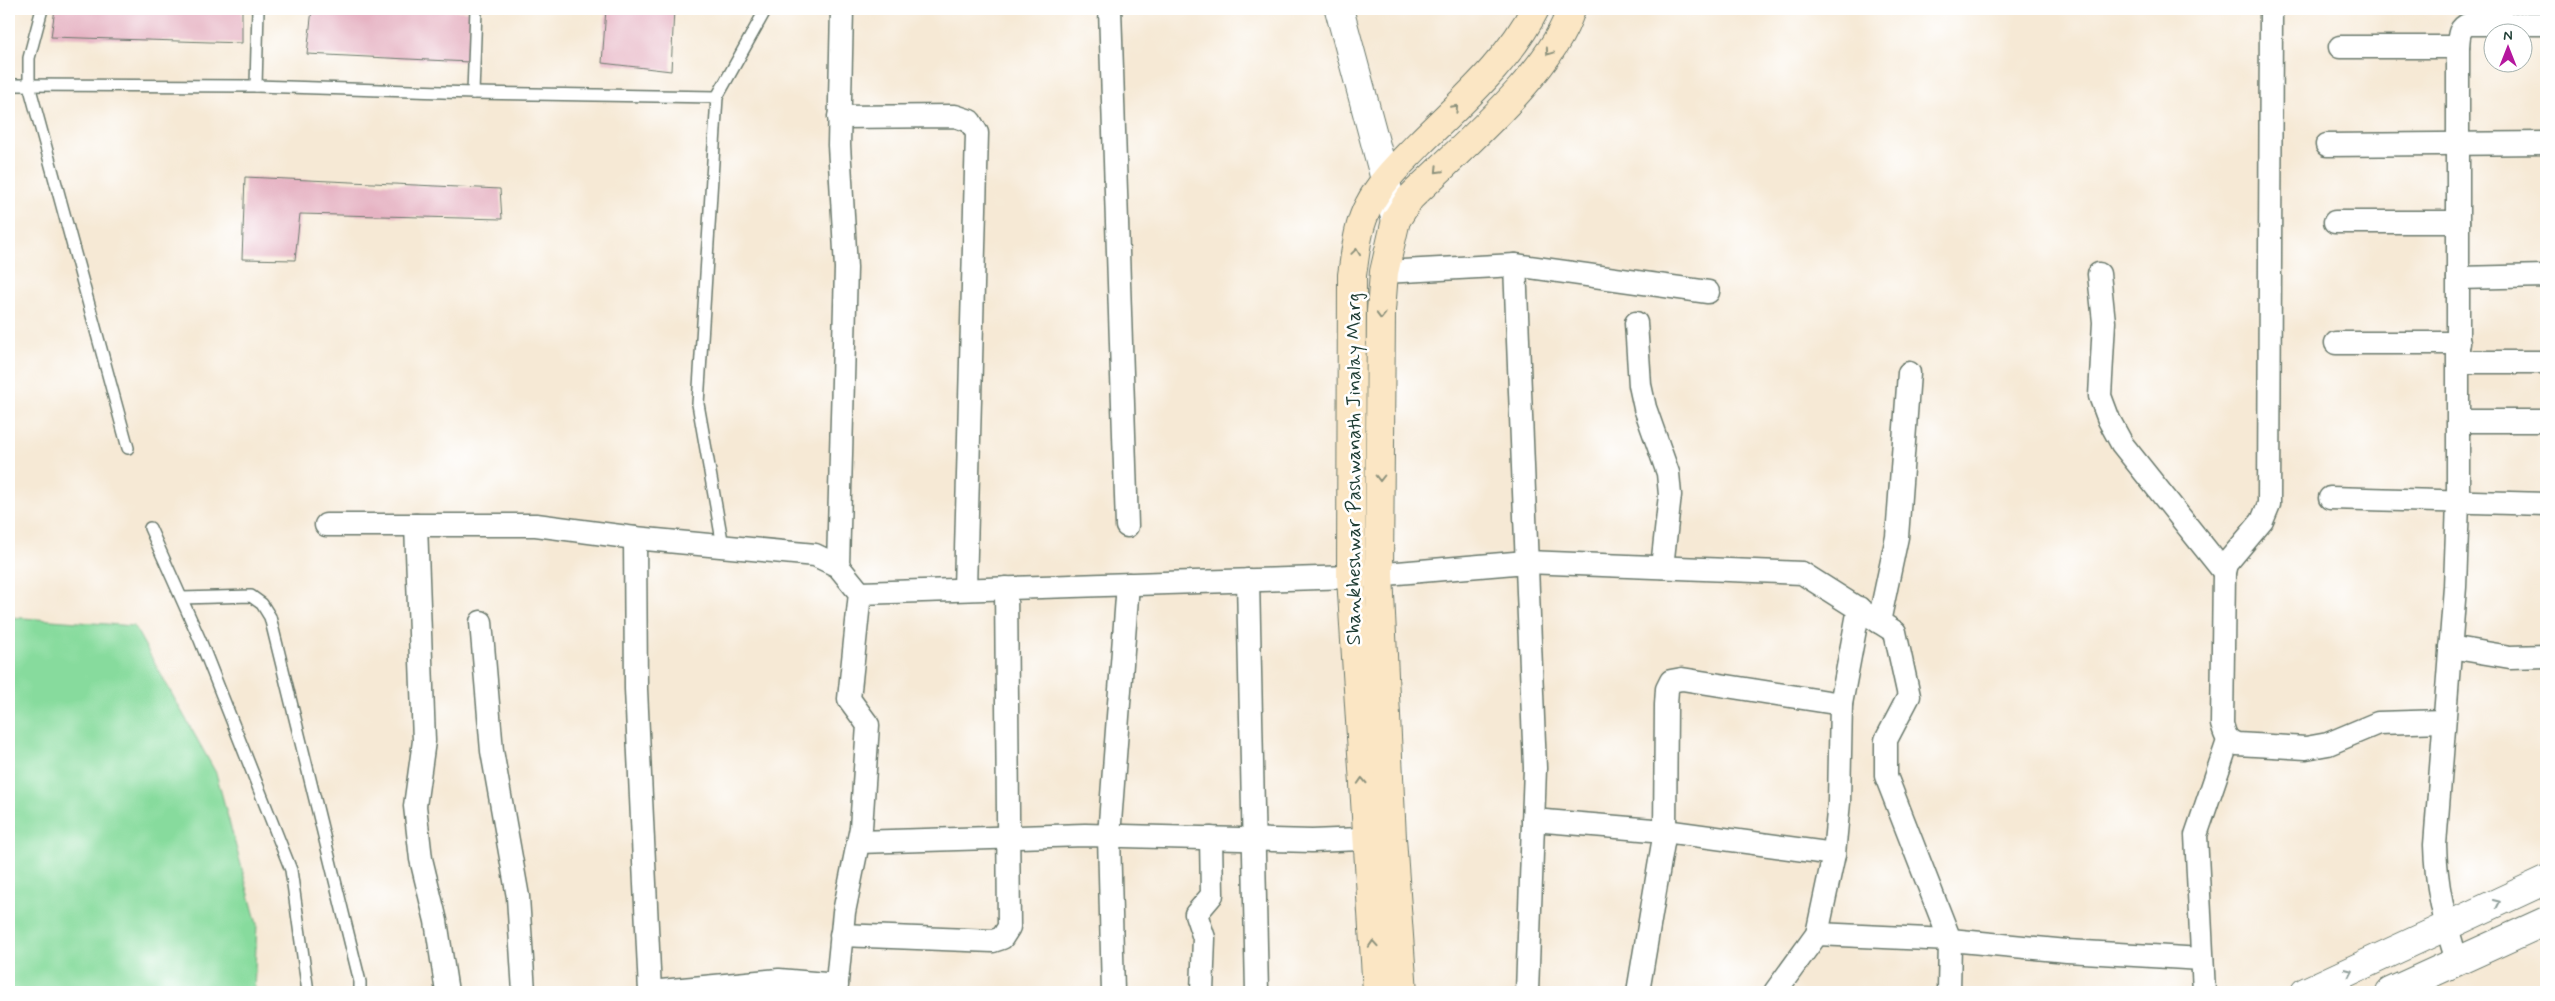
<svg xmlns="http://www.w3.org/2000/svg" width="2555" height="1001" font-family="Mynerve,sans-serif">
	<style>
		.green { fill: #87db9d; stroke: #538c68 }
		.building { fill: #e6b3c3 }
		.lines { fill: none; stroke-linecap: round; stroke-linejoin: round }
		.service-casing { stroke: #6a796c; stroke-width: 14 }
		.minor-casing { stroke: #6a796c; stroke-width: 25 }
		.tertiary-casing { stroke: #6a796c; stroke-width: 30 }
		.secondary-casing { stroke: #6a796c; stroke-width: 30 }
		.service { stroke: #fff; stroke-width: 11 }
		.minor { stroke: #fff; stroke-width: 22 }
		.tertiary { stroke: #fff; stroke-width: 28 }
		.secondary { stroke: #fbe6c4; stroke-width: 28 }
		.oneway { stroke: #8d927c }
		.oneway2 { stroke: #8f9e9a }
		.labels { text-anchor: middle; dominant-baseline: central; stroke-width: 5; stroke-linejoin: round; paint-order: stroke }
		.street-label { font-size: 20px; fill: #1f3d34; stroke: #fff }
	</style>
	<rect width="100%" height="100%" fill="#fff"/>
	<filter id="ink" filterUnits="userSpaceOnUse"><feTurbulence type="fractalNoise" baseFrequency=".02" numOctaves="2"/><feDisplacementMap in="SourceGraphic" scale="10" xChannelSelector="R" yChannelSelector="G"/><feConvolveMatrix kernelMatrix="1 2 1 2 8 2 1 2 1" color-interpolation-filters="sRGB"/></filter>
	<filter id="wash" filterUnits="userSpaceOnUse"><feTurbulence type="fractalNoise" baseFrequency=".0096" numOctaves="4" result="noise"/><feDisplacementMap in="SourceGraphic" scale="20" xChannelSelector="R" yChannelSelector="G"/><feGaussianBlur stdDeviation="1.12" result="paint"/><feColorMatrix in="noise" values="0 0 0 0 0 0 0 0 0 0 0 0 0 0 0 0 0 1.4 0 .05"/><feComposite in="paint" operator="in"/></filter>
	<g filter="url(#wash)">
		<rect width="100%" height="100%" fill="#f6e9d5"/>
		<!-- green -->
		<path class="green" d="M9 617 134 626 216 773 257 924 254 992H9Z"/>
		<g id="blocks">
			<!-- building -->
			<g class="building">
				<path d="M55 9H242V43L51 37Z"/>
				<path d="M312 9 471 11 469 62 307 54Z"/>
				<path d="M606 9H674L671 71 602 63Z"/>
				<path d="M245 177 500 189 502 219 300 214 295 260 242 259Z"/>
			</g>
		</g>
	</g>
	<g filter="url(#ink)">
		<use href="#blocks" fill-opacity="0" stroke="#6a796c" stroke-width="1"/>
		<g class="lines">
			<!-- service casing -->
			<g class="service-casing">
				<g id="service">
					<path d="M42 9 29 58V85L128 448"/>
					<path d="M9 85 256 86 473 93 717 97 698 404 723 546"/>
					<path d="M256 86 258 9"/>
					<path d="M473 93 476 9"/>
					<path d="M717 97 766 9"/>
					<path d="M150 528 200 640 291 870 308 992"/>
					<path d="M182 598 251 596 262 604 270 617 360 982V992"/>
				</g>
			</g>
			<!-- minor casing -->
			<g class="minor-casing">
				<g id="minor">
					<path d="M1110 9 1127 526"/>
					<path d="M2271 9 2269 504 2262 521 2226 564 2224 572 2222 724C2225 735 2226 740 2237 744L2306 748 2328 744 2378 723 2444 721"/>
					<path d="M2340 47H2458"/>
					<path d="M839 117 955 116 970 121 977 133 965 589"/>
					<path d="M2327 145 2546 143"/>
					<path d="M2335 222H2458"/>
					<path d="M1515 265 1535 768 1527 992"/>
					<path d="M1384 272 1515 265 1708 292"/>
					<path d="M2099 274 2104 322 2100 396 2109 420 2122 444 2224 572"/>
					<path d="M2458 278 2546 276"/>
					<path d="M1636 323 1640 385 1645 408 1668 473 1670 495 1662 567"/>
					<path d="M2336 343H2459"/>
					<path d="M2459 362H2546"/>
					<path d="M2459 421H2546"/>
					<path d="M2330 498 2546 504"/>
					<path d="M326 525H536L635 538"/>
					<path d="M416 525 424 741 415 806 421 859 436 921 447 992"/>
					<path d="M838 566 846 268 839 145 842 9"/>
					<path d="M1248 580 1257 992"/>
					<path d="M860 593 1351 577 1526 562 1802 573 1895 632 1909 696 1886 740V776L1950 940 1949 992"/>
					<path d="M481 622 492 751 518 897 524 992"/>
					<path d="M1879 622 1897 537 1909 373"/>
					<path d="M2450 647 2510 657 2546 656"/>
					<path d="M1533 820 1665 831 1834 854"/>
					<path d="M858 842 1085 835 1312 841 1385 838"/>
					<path d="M1817 934 1950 940 2067 951 2202 959"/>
					<path d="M841 935 993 941 1002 938 1009 927 1006 588"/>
					<path d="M2457 960C2444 922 2436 886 2435 845L2455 587 2458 502V47C2459 37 2458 28 2469 24H2546"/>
					<path d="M650 992 636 689 635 538 815 555 838 566 860 593 849 699 868 725 861 828 844 912 836 992"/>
					<path d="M650 992 779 980 837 985"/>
					<path d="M1113 992 1109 836 1128 584"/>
					<path d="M1202 992 1204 938 1196 914 1212 895 1211 838"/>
					<path d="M1638 992 1665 831 1666 705 1667 689 1671 681 1682 679 1841 704"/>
					<path d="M1775 992 1817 934 1834 854 1839 802 1841 704 1859 608"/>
					<path d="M2204 992 2196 835 2228 741"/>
				</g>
			</g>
			<!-- tertiary casing -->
			<g class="tertiary-casing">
				<g id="tertiary">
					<path d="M1339 9 1396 220"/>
					<path d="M2305 992 2546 880"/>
					<path d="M2390 992 2546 921"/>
				</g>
			</g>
			<!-- secondary casing -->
			<g class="secondary-casing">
				<g id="secondary">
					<path d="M1377 992 1351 577 1352 275C1356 251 1357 227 1369 205 1381 181 1401 163 1419 144 1460 103 1509 61 1535 9"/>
					<path d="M1403 992 1392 838 1379 574 1381 311 1384 272 1396 220 1410 198C1458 150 1553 72 1571 9"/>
				</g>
			</g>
			<!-- service -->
			<use href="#service" class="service"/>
			<!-- minor -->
			<use href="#minor" class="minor"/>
			<!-- tertiary -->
			<use href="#tertiary" class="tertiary"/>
			<!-- secondary -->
			<use href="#secondary" class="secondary"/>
		</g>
		<!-- one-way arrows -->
		<defs><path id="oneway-chevron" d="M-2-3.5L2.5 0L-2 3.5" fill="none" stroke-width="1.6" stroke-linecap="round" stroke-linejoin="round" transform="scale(1.25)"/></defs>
		<g class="oneway">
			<use href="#oneway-chevron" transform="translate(1549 52) rotate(125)"/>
			<use href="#oneway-chevron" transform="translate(1455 108) rotate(-46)"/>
			<use href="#oneway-chevron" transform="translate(1438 170) rotate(134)"/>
			<use href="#oneway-chevron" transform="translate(1356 252) rotate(-82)"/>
			<use href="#oneway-chevron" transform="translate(1381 316) rotate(91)"/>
			<use href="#oneway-chevron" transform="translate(1380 478) rotate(90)"/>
			<use href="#oneway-chevron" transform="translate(1362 781) rotate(-93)"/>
			<use href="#oneway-chevron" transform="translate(1373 944) rotate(-94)"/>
		</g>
		<g class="oneway2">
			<use href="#oneway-chevron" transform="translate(2497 903) rotate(-25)"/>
			<use href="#oneway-chevron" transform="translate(2349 972) rotate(-25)"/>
		</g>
	</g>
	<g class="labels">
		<!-- street labels -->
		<g class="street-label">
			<text transform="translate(1354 469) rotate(-90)">Shankheshwar Pashwanath Jinalay Marg</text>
		</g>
	</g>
	<!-- margin -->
	<rect width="2555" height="1001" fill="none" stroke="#fff" stroke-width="30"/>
	<!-- north arrow -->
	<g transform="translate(2508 48)"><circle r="24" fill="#ffffff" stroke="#a5b1ae"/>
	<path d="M0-4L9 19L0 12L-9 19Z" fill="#b5179e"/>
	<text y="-8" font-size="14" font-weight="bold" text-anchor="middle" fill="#1f3d34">N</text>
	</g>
</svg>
